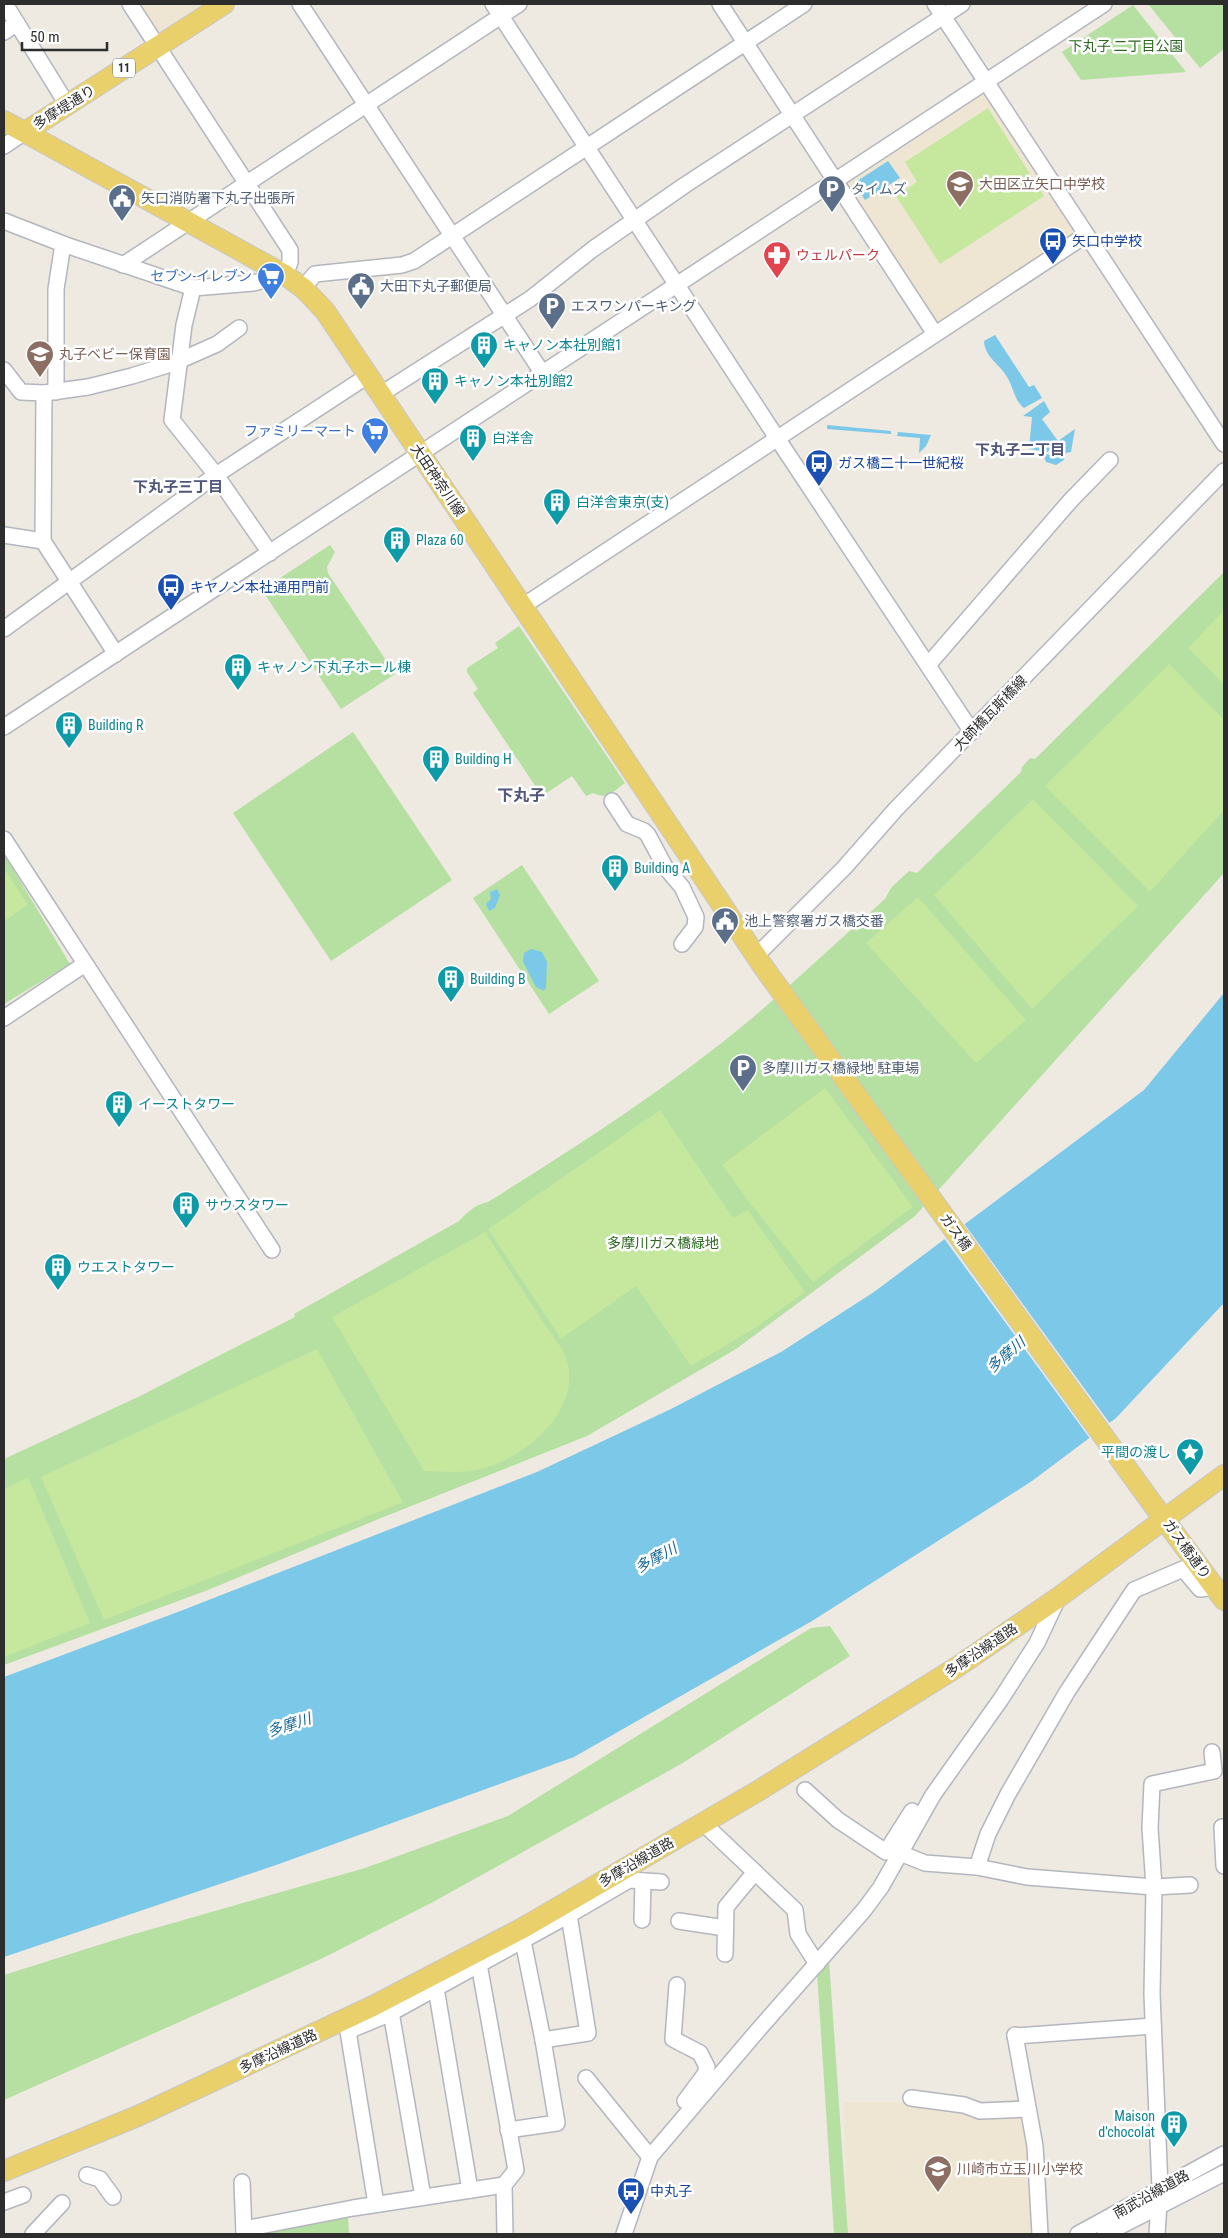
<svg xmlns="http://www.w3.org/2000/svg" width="1228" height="2238" font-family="'Roboto Condensed','Noto Sans JP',sans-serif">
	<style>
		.education { fill: #eee6d2 }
		.green { fill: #b5e0a1 }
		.pitch { fill: #c5e79e }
		.water { fill: #7bc8e8 }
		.pier { fill: #eee9e1 }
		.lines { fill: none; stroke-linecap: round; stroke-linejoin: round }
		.minor-casing { stroke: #b4b6bf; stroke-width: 18 }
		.major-casing { stroke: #c8c8c8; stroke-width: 22 }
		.minor { stroke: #fff; stroke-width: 15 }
		.major { stroke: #e9d06b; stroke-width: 20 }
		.labels { text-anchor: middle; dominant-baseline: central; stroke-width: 5; stroke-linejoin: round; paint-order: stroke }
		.shield { fill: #fff; stroke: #6c6c6c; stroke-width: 1 }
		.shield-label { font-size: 12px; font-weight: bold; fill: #2d2d2d }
		.park-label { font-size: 14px; fill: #2c6820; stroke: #fff }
		.street-label { font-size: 14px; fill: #2d2d2d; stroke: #fff }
		.education-label { font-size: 14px; fill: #785e54; stroke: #fff; text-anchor: start }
		.service-label { font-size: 14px; fill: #4e5e75; stroke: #fff; text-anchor: start }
		.transit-label { font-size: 14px; fill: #164399; stroke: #fff; text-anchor: start }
		.health-label { font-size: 14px; fill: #be3a42; stroke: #fff; text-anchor: start }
		.shop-label { font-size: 14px; fill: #366cbe; stroke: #fff; text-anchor: end }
		.culture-label { font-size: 14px; fill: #0d838f; stroke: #fff; text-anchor: start }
		.neighbourhood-label { font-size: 15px; font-weight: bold; fill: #50567c; stroke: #fff }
		.water-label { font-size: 15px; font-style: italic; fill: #166798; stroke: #fff }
		.quarter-label { font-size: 16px; font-weight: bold; fill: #50567c; stroke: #fff }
	</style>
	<rect width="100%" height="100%" fill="#eee9e1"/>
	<!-- education -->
	<g class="education">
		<path d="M139 4H209L160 35Z"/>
		<path d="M986 89 1078 232 936 325 842 184Z"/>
		<path d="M843 2102H906L957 2110 976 2117 1022 2118 1027 2152 1031 2234H848Z"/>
	</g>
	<!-- green -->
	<g class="green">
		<path d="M1148 4H1224V49L1200 68Z"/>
		<path d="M1133 5 1186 72 1081 80 1062 52Z"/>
		<path d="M330 545 335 552 327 567 328 573 395 674 341 709 262 590Z"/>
		<path d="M1224 572V873L915 1216 736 1349 587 1436 381 1518 208 1590 4 1665V1459L138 1397 295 1317 294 1314 459 1221C468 1211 475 1205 488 1202 578 1146 668 1088 750 1020 796 981 840 939 885 899L891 888 909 871 917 873 1021 772 1022 767 1030 758 1035 759Z"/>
		<path d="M519 626 625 783C612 792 608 800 593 793L586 796 572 776 545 794 540 793 473 693 478 689 467 672V668L498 648 495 643Z"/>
		<path d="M353 732 452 880 331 961 233 813Z"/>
		<path d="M4 854 70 964 4 1004Z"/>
		<path d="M522 865 599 981 549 1014 473 898Z"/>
		<path d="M830 1626 850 1656 681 1764 433 1902 323 1958 4 2100V1975L124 1937 365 1868 508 1816 811 1628Z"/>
		<path d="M829 1960 848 2234H834L817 1972Z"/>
		<path d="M348 2216 349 2234H249Z"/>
	</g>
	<!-- pitch -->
	<g class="pitch">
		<path d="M988 108 1044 196 940 264 896 196 917 182 905 162Z"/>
		<path d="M1224 610V685L1188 648Z"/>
		<path d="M1169 664 1224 720V810L1150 892 1045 786Z"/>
		<path d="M1033 799 1138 906 1032 1009 934 895Z"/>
		<path d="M4 868 28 905 4 921Z"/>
		<path d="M918 897 1026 1020 976 1063 866 943Z"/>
		<path d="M825 1088 913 1207 813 1282 749 1202 722 1165Z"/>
		<path d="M660 1110 733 1218 748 1210 805 1292 755 1328 691 1366 636 1286 561 1339 488 1229Z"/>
		<path d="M485 1232C504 1262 524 1292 543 1322 550 1333 561 1345 566 1357 585 1412 519 1465 470 1471 455 1473 439 1471 424 1471L332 1317Z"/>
		<path d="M317 1349 403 1502 104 1620 41 1477Z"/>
		<path d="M28 1477 90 1623 4 1657V1489Z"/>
	</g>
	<!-- water -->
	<g class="water">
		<path d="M888 161 900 178 865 200 854 183Z"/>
		<path d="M995 335 1029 387 1034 385 1042 398 1024 408C1014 400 1014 388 1007 377 1000 364 985 358 984 341Z"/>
		<path d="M1044 401 1050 412 1042 419 1058 441 1075 429 1071 452 1066 453 1064 460 1056 465 1046 462 1043 454H1048L1052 457H1059L1061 450 1059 447H1051L1048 452 1029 449 1032 417 1023 416Z"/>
		<path d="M827 425 891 431V434L827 429Z"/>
		<path d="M898 432 931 435 926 446 919 453 920 438 897 436Z"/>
		<path d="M497 889 500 895 495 908 489 911 486 904 491 899 490 892Z"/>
		<path d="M531 949 542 952 547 962 546 987 544 991 536 987 523 962 524 953Z"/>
		<path d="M1224 993V1303L1116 1418 1032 1481 812 1621 574 1757 279 1864 4 1957V1677L183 1610 537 1472 671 1409 781 1352 874 1292 1144 1090Z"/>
	</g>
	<!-- pier -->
	<path class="pier" d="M963 1222 1111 1425 1091 1440 943 1237Z"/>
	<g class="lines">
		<!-- minor casing -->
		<g class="minor-casing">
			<g id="minor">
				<path d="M5 4 68 106"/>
				<path d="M300 4 543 374"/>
				<path d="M493 4 777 438 972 732"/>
				<path d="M720 4 935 334"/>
				<path d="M935 4 1224 444"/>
				<path d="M4 32 17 23"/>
				<path d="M4 146 25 132"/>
				<path d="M4 221 63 244 193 288 253 283 285 275 290 262V250L130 4"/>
				<path d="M123 265 519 4"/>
				<path d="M193 288 184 325 172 420 216 475 270 553"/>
				<path d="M303 288 315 274 402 265 414 261 804 4"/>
				<path d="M4 370 21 392 44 393 88 387 132 376 174 363 217 344 239 328"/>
				<path d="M56 392V289L63 244"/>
				<path d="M44 393 43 541 116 654"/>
				<path d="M381 394 530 299 593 249 685 185 962 4"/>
				<path d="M4 535 43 541"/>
				<path d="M523 606 1086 235"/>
				<path d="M4 629 216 475 369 375"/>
				<path d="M928 665 1071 500 1110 460"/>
				<path d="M4 727 1104 4"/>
				<path d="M612 801 627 824 644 831 648 835 665 867 682 887 696 917 695 927 682 944"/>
				<path d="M4 839 272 1250"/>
				<path d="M756 956 844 868 896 809 1224 471"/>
				<path d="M4 1018 85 964"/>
				<path d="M805 1790 838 1820 886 1852 912 1811"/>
				<path d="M703 1823 795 1910 798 1934 817 1964"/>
				<path d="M1222 1827 1224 1866"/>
				<path d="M900 1853 925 1863 977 1867 1027 1877 1154 1887 1190 1885"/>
				<path d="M977 1867 988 1834 1008 1794 1067 1692 1134 1590 1183 1569 1200 1589 1215 1587"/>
				<path d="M569 1915 629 1880 661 1882"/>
				<path d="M642 1920 643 1881"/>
				<path d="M679 1921 725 1928"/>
				<path d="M725 1954 726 1907 755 1872"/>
				<path d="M479 1964 516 2170 504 2185 505 2234"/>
				<path d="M677 1985 673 2039 700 2053 707 2067 705 2074 685 2101"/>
				<path d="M436 1988 470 2190"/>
				<path d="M391 2012 423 2197"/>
				<path d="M1015 2035 1035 2146 1040 2234"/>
				<path d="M1015 2036 1153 2026"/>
				<path d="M586 2078 650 2157"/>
				<path d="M911 2098 964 2105 980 2111 1027 2109"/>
				<path d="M508 2130 557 2123 543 2040 521 1931"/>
				<path d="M87 2175 100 2179 113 2197"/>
				<path d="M242 2182 244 2234"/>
				<path d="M4 2202 23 2195"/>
				<path d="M376 2204 348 2031 389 2014 569 1915 588 2033 543 2040"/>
				<path d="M244 2229 353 2208 504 2185"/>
				<path d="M33 2234 62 2203"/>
				<path d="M624 2234 650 2157 759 2029 864 1910 881 1887 933 1795 1001 1699 1037 1643 1058 1598"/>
				<path d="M1078 2234 1224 2154"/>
				<path d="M1105 2234 1224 2173"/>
				<path d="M1157 2234 1160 2188 1152 1994 1154 1887 1150 1828 1152 1784 1214 1771 1212 1752"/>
			</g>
		</g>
		<!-- major casing -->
		<g class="major-casing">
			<g id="major">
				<path d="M4 121 285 275 303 288 325 311 762 965 1149 1499 1224 1600"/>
				<path d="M25 132 224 4"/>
				<path d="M4 2171 140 2115 373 2006 521 1929 758 1791 957 1667 1059 1597 1224 1475"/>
			</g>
		</g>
		<!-- minor -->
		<use href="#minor" class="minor"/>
		<!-- major -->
		<use href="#major" class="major"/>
	</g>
	<!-- icons -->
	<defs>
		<g id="school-pin" transform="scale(1.4375)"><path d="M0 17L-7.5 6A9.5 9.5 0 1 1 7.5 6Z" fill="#8d6e63" stroke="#fff"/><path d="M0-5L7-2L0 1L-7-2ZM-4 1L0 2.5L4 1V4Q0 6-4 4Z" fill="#fff"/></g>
		<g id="parking-pin" transform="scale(1.4375)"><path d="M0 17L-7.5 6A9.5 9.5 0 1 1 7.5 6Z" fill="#5c6f8a" stroke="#fff"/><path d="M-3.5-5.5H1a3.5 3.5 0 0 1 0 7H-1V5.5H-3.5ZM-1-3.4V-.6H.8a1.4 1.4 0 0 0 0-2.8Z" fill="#fff"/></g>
		<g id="civic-pin" transform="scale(1.4375)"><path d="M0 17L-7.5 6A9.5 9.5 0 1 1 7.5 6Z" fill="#5c6f8a" stroke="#fff"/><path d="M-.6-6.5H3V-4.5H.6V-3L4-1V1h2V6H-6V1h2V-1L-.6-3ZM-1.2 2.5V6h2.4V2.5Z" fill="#fff"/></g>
		<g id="bus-pin" transform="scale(1.4375)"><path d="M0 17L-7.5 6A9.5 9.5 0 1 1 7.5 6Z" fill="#1a4fb4" stroke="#fff"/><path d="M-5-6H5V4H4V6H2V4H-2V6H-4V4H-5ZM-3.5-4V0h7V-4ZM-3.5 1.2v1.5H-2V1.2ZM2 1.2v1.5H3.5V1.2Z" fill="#fff"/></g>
		<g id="pharmacy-pin" transform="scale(1.4375)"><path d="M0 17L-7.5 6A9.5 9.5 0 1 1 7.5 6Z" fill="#e0444e" stroke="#fff"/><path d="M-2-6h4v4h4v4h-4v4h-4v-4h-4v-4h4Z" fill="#fff"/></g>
		<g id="supermarket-pin" transform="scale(1.4375)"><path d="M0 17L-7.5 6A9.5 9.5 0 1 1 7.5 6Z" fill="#3f7fe0" stroke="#fff"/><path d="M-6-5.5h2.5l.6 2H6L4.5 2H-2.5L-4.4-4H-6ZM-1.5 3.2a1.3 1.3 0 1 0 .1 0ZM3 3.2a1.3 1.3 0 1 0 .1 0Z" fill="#fff"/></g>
		<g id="building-pin" transform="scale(1.4375)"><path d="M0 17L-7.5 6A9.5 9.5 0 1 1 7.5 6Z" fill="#0f9aa8" stroke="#fff"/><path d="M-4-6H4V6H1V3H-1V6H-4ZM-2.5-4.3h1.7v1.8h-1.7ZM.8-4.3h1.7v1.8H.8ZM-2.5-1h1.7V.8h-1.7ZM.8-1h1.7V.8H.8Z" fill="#fff"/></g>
		<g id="sight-pin" transform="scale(1.4375)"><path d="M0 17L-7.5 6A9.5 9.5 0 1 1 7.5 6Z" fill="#0f9aa8" stroke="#fff"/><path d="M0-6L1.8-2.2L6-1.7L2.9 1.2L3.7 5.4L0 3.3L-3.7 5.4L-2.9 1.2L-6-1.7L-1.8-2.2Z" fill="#fff"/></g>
	</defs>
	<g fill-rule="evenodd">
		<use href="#school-pin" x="960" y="184"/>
		<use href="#parking-pin" x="832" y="189"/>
		<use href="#civic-pin" x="122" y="198"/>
		<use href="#bus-pin" x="1053" y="241"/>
		<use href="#pharmacy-pin" x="777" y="255"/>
		<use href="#supermarket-pin" x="271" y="276"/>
		<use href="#civic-pin" x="361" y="286"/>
		<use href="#parking-pin" x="552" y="306"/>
		<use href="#building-pin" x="484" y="345"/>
		<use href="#school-pin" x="40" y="354"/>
		<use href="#building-pin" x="435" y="381"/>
		<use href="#supermarket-pin" x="375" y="431"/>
		<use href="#building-pin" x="473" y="438"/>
		<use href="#bus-pin" x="819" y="463"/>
		<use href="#building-pin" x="557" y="502"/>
		<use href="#building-pin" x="397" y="540"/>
		<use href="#bus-pin" x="171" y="587"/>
		<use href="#building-pin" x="238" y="667"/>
		<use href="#building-pin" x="69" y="725"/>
		<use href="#building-pin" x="436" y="759"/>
		<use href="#building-pin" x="615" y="868"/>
		<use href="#civic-pin" x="725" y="921"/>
		<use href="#building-pin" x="451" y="979"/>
		<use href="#parking-pin" x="743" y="1068"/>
		<use href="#building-pin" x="119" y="1104"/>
		<use href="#building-pin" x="186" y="1205"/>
		<use href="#building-pin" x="58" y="1267"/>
		<use href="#sight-pin" x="1190" y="1452"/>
		<use href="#building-pin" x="1174" y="2124"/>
		<use href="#school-pin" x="938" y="2169"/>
		<use href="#bus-pin" x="631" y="2191"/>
	</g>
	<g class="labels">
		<!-- shield labels -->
		<rect class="shield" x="113" y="58.5" width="22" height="19" rx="4"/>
		<g class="shield-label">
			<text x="124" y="68">11</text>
		</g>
		<!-- park labels -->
		<g class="park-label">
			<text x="1126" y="46">下丸子 二丁目公園</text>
			<text x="663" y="1243">多摩川ガス橋緑地</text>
		</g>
		<!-- street labels -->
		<g class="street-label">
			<text transform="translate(64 107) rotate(-32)">多摩堤通り</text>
			<text transform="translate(438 480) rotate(56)">大田神奈川線</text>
			<text transform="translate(990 713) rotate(-46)">大師橋瓦斯橋線</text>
			<text transform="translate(956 1232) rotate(54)">ガス橋</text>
			<text transform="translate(1187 1549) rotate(54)">ガス橋通り</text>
			<text transform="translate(981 1650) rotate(-34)">多摩沿線道路</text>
			<text transform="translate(636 1862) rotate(-30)">多摩沿線道路</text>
			<text transform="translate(278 2051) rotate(-25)">多摩沿線道路</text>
			<text transform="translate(1151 2194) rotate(-29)">南武沿線道路</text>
		</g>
		<!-- education labels -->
		<g class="education-label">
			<text x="979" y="184">大田区立矢口中学校</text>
			<text x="59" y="354">丸子ベビー保育園</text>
			<text x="957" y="2169">川崎市立玉川小学校</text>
		</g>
		<!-- service labels -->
		<g class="service-label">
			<text x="851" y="189">タイムズ</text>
			<text x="141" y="198">矢口消防署下丸子出張所</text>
			<text x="380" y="286">大田下丸子郵便局</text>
			<text x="571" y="306">エスワンパーキング</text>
			<text x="744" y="921">池上警察署ガス橋交番</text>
			<text x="762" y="1068">多摩川ガス橋緑地 駐車場</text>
		</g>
		<!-- transit labels -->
		<g class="transit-label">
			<text x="1072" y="241">矢口中学校</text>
			<text x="838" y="463">ガス橋二十一世紀桜</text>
			<text x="190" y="587">キヤノン本社通用門前</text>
			<text x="650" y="2191">中丸子</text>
		</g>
		<!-- health labels -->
		<g class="health-label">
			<text x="796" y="255">ウェルパーク</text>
		</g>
		<!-- shop labels -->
		<g class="shop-label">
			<text x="252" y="276">セブン-イレブン</text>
			<text x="356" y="431">ファミリーマート</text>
		</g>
		<!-- culture labels -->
		<g class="culture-label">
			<text x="503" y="345">キャノン本社別館1</text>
			<text x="454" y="381">キャノン本社別館2</text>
			<text x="492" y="438">白洋舎</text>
			<text x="576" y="502">白洋舎東京(支)</text>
			<text x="416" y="540">Plaza 60</text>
			<text x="257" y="667">キャノン下丸子ホール棟</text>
			<text x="88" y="725">Building R</text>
			<text x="455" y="759">Building H</text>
			<text x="634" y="868">Building A</text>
			<text x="470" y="979">Building B</text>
			<text x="138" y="1104">イーストタワー</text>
			<text x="205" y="1205">サウスタワー</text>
			<text x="77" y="1267">ウエストタワー</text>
			<text x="1171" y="1452" text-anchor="end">平間の渡し</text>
			<text x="1155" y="2116" text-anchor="end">Maison<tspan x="1155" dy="16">d'chocolat</tspan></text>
		</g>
		<!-- neighbourhood labels -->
		<g class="neighbourhood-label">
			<text x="1020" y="450">下丸子二丁目</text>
			<text x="178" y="487">下丸子三丁目</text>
		</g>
		<!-- water labels -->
		<g class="water-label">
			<text transform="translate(1006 1355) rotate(-41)">多摩川</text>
			<text transform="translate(656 1558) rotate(-29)">多摩川</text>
			<text transform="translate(289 1725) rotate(-18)">多摩川</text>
		</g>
		<!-- quarter labels -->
		<g class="quarter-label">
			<text x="521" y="795">下丸子</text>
		</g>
	</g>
	<!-- border -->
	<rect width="1228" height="2238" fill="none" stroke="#2d2d2d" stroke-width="10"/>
	<!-- scale -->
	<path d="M22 42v8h85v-8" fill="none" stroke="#2d2d2d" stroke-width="2.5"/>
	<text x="30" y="42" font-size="15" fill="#2d2d2d" stroke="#ffffff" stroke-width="4" paint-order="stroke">50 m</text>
</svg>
